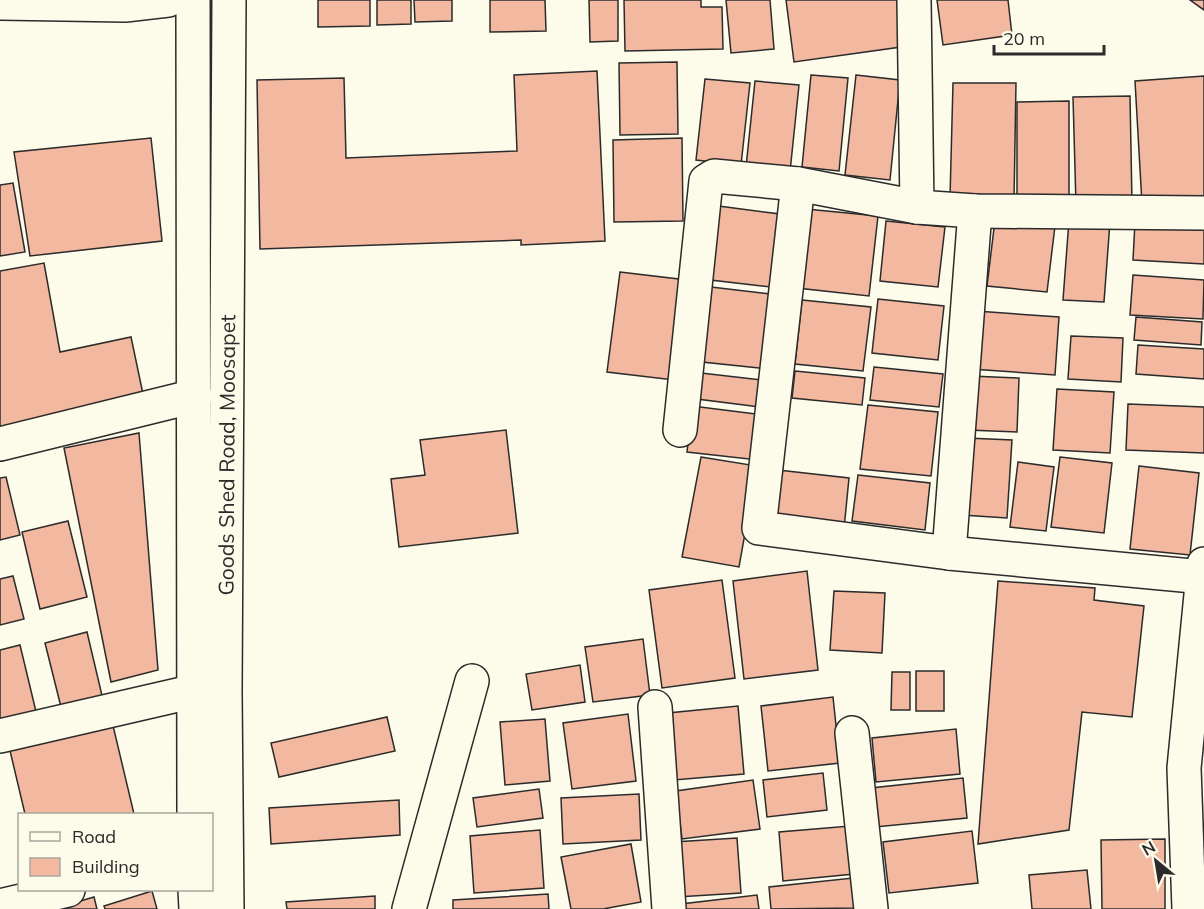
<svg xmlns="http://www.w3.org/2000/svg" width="1204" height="909" font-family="Mulish,sans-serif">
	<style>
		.building { fill: #f2b8a0; stroke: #2b2b2b; stroke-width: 1.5 }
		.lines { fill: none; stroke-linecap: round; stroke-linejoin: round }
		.street-casing { stroke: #2b2b2b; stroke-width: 36 }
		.secondary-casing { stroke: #2b2b2b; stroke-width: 36 }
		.street { stroke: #fdfbea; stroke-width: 33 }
		.secondary { stroke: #fdfbea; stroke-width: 33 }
		.labels { text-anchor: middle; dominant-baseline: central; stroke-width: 4.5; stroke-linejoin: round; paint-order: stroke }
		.street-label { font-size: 21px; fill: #2b2b2b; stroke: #fdfbea }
	</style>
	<rect width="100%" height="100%" fill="#fdfbea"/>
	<!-- building -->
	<g class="building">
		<path d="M318 0H370V26L318 27Z"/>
		<path d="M377 0H411V24L377 25Z"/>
		<path d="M414 0H452V21L415 22Z"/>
		<path d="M490 0H545L546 31 490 32Z"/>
		<path d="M589 0H618V41L590 42Z"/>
		<path d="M624 0H701V7H722L723 49 625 51Z"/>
		<path d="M726 0H770L774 49 731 53Z"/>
		<path d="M786 0H902L908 46 794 62Z"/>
		<path d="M937 0H1008L1012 35 943 45Z"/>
		<path d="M1190 0H1204V10Z"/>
		<path d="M677 62 678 134 620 135 619 63Z"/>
		<path d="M597 71 605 241 521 245V240L260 249 257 80 344 78 346 158 517 151 514 75Z"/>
		<path d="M811 75 848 78 839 171 802 167Z"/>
		<path d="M856 75 900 80 890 180 845 175Z"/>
		<path d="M1204 76V199L1142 204 1135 81Z"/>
		<path d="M705 79 750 83 741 165 696 160Z"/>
		<path d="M755 81 799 85 790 172 746 167Z"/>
		<path d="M953 83H1016L1014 200 950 198Z"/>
		<path d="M1130 96 1132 203 1076 205 1073 97Z"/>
		<path d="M1069 101V201H1017V102Z"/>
		<path d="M151 138 162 241 30 256 14 152Z"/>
		<path d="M682 138 683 221 614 222 613 140Z"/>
		<path d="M13 183 25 252 0 256V185Z"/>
		<path d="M711 205 780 214 771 287 702 279Z"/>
		<path d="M806 209 878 216 869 296 797 288Z"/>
		<path d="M995 220 1055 226 1047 292 987 286Z"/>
		<path d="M1069 220 1110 222 1104 302 1063 300Z"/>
		<path d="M886 221 945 227 938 287 880 281Z"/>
		<path d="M1135 222 1204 225V264L1133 260Z"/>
		<path d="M44 263 60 352 131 337 143 394 0 429V271Z"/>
		<path d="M620 272 687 280 674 380 607 372Z"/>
		<path d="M1133 275 1204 280 1203 319 1130 315Z"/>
		<path d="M711 287 779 295 769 369 702 362Z"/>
		<path d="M878 299 944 306 938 360 872 353Z"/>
		<path d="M802 300 871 307 863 371 795 364Z"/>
		<path d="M976 311 1059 317 1055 375 971 369Z"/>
		<path d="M1136 317 1202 322 1201 345 1134 340Z"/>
		<path d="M1071 336 1123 338 1121 382 1068 379Z"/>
		<path d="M1138 345 1204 349V379L1136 374Z"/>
		<path d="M874 367 943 374 939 407 870 400Z"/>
		<path d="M795 371 865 378 862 405 792 398Z"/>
		<path d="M701 373 770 381 767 408 697 399Z"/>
		<path d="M970 376 1019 378 1017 432 968 430Z"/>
		<path d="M1057 389 1114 392 1110 453 1053 450Z"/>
		<path d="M1128 404 1204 407V453L1126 450Z"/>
		<path d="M868 405 938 412 931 476 860 469Z"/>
		<path d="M692 406 764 415 758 460 687 452Z"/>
		<path d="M506 430 518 533 399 547 391 479 425 475 420 440Z"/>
		<path d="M139 433 158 670 111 682 64 448Z"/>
		<path d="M967 438 1012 440 1007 518 962 515Z"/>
		<path d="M701 457 757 466 739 567 682 557Z"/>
		<path d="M1060 457 1112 463 1104 533 1051 527Z"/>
		<path d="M1018 462 1054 467 1046 531 1010 527Z"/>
		<path d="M1139 466 1199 473 1190 555 1130 549Z"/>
		<path d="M778 470 849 478 844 529 772 521Z"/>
		<path d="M858 475 930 483 925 530 852 521Z"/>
		<path d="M6 477 20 535 0 540V478Z"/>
		<path d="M68 521 87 597 40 609 22 532Z"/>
		<path d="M807 571 818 670 744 679 733 581Z"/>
		<path d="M13 576 24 619 0 625V579Z"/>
		<path d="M722 580 735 678 662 688 649 590Z"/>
		<path d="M998 581 1095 588 1094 600 1144 606 1132 717 1082 712 1069 830 978 844Z"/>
		<path d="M834 591 885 593 882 653 830 650Z"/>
		<path d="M87 632 104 704 63 715 45 643Z"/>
		<path d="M643 639 650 695 593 702 585 647Z"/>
		<path d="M20 645 39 724 0 734V650Z"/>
		<path d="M580 665 585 702 532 710 526 674Z"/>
		<rect x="916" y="671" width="28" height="40"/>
		<path d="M892 672H910V710H891Z"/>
		<path d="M833 697 840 763 768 771 761 706Z"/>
		<path d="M738 706 744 774 674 780 668 713Z"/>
		<path d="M110 713 134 814H25L7 738Z"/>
		<path d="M628 714 636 781 572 789 563 723Z"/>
		<path d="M387 717 395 751 279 777 271 743Z"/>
		<path d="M545 719 550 781 505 785 500 722Z"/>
		<path d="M956 729 960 774 876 782 872 738Z"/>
		<path d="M823 773 827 810 767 817 763 780Z"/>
		<path d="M963 778 967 818 875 827 871 788Z"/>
		<path d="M753 780 760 829 682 839 676 791Z"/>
		<path d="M539 789 543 818 477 827 473 798Z"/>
		<path d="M639 794 641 840 563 844 561 798Z"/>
		<path d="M399 800 400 835 271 844 269 808Z"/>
		<path d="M850 826 854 874 783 881 779 832Z"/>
		<path d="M540 830 544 888 474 893 470 836Z"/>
		<path d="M972 831 978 883 889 893 883 842Z"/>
		<path d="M737 838 741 893 677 897 673 842Z"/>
		<path d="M1165 839V909H1102L1101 840Z"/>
		<path d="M631 844 641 902 603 909H571L561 857Z"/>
		<path d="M1087 870 1091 909H1032L1029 875Z"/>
		<path d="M853 878 857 908 771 909 769 887Z"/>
		<path d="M152 891 157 909H105L104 906Z"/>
		<path d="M548 894 549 909H453V900Z"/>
		<path d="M757 895 759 909H681V904Z"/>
		<path d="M375 896V909H287L286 902Z"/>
		<path d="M94 897 97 909H53Z"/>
	</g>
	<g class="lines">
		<!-- street casing -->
		<g class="street-casing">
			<g id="street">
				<path d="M914 0 917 207"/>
				<path d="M0 3 125 5 168 0"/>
				<path d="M798 184 759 528 949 553 1204 577"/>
				<path d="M680 430 706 181 714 176 798 184 917 207 975 211 1204 213"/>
				<path d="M0 444 195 396"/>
				<path d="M949 553 975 211"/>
				<path d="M655 707 669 909"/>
				<path d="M852 733 871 909"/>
				<path d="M0 736 195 691"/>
				<path d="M0 906 68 890"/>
				<path d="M409 909 472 681"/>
				<path d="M1189 909 1184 768 1204 564"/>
			</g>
		</g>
		<!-- secondary casing -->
		<g class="secondary-casing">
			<g id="secondary">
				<path d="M193 0 194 814"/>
				<path d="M195 890 196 909"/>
				<path id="s1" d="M227 909 225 692 229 0"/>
			</g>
		</g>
		<!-- street -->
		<use href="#street" class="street"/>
		<!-- secondary -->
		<use href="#secondary" class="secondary"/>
	</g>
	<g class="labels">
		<!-- street labels -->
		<g class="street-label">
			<text stroke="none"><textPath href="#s1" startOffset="454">Goods Shed Road, Moosapet</textPath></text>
		</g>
	</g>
	<!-- legend -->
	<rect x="18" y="813" width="195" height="78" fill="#fdfbea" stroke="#a9a89e" stroke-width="1.5"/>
	<rect x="30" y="832" width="30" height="9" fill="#fdfbea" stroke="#a9a89e" stroke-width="1.5"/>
	<text x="72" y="843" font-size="18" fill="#2b2b2b">Road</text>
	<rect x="30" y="858" width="30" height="18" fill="#f2b8a0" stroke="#a9a89e" stroke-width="1.5"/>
	<text x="72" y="873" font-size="18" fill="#2b2b2b">Building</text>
	<!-- north arrow -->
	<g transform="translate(1156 861) rotate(330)" stroke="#fdfbea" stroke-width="4.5" paint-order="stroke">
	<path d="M0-4.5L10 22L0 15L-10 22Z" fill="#2b2b2b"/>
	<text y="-9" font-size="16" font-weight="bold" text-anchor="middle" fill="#2b2b2b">N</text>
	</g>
	<!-- scale -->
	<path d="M994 45v9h110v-9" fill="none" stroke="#2b2b2b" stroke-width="3"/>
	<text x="1003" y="45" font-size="18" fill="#2b2b2b" stroke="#fdfbea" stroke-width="4.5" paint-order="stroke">20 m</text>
</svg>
